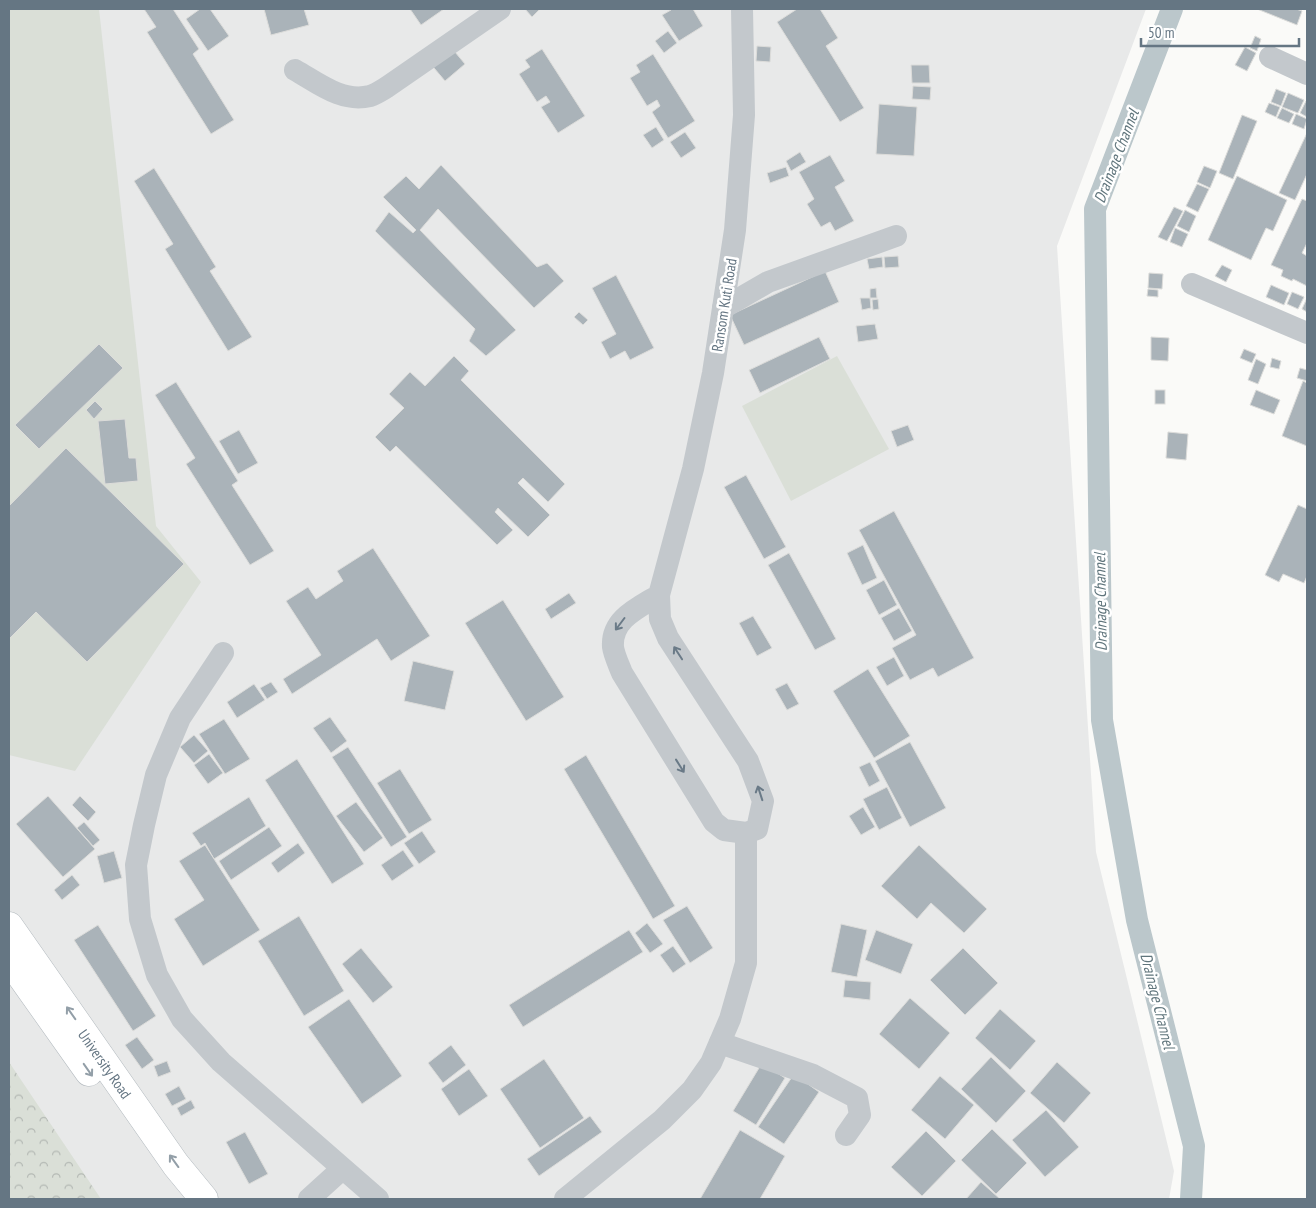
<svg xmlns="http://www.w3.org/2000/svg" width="1316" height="1208" font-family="'PT Sans Narrow',sans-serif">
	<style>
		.built { fill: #e8e9e9 }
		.green { fill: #dadfd7 }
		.park { fill: url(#park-crowns) }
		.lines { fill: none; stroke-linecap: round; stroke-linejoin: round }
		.canal { stroke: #bbc7cb; stroke-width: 22 }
		.building { fill: #aab3b9; stroke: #dcdcda }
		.secondary-casing { stroke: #b3babf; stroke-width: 29 }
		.street { stroke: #c3c8cc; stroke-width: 22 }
		.secondary { stroke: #fff; stroke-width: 28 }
		.oneway { stroke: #6a7a87 }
		.oneway2 { stroke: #939fa8 }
		.labels { text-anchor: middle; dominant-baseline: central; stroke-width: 5; stroke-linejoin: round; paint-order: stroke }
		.street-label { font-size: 15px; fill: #657683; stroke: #fff }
		.water-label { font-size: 16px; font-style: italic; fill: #60757c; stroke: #fff }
	</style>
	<defs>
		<pattern id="park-crowns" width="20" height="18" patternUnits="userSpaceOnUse" patternTransform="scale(1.25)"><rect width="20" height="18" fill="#dadfd7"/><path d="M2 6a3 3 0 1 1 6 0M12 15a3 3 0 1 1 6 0" fill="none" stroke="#b4b9b4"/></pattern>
	</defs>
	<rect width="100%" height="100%" fill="#fafaf8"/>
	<!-- built -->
	<path class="built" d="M9 9H1146L1057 246 1096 852 1174 1171 1169 1199H9Z"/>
	<!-- green -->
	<g class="green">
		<path d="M9 9H99L156 526 201 582 75 771 9 755Z"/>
		<path d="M837 356 889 449 791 501 742 406Z"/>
	</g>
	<!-- park -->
	<path class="park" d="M9 1062 101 1199H9Z"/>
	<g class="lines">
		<!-- canal -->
		<path class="canal" d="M1172 9 1095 209 1102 720 1137 920 1194 1146 1191 1199"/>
	</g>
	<!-- building -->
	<g class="building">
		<path d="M144 9H173L199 49 193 54 234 120 211 134 147 32 156 27Z"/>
		<path d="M200 9H210L229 36 208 51 186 19Z"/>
		<path d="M264 9H304L309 25 271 35Z"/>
		<path d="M410 9H444L421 25Z"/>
		<path d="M525 9H540L532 17Z"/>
		<path d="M670 9H693L703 26 679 41 662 15 671 10Z"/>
		<path d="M797 9H820L838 38 826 46 864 108 840 122 777 22Z"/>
		<path d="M1257 9H1296L1302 11 1297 25Z"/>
		<path d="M668 31 677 43 664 53 655 41Z"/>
		<path d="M1255 36 1261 39 1257 51 1250 48Z"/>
		<path d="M450 46 465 64 445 81 429 62Z"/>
		<path d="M757 46 771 47 770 62 756 61Z"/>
		<path d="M1245 47 1256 53 1247 71 1235 65Z"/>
		<path d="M542 49 585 116 558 133 541 107 550 102 546 96 537 102 519 74 530 67 525 60Z"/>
		<path d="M653 54 695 121 668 138 652 112 660 106 657 100 647 106 630 78 640 72 636 65Z"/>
		<path d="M911 65H929L930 83H912Z"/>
		<path d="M913 86 931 87 930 100 912 99Z"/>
		<path d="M1276 89 1286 93 1281 106 1271 102Z"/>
		<path d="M1288 93 1304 100 1298 113 1282 107Z"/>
		<path d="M1306 101 1307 102V117L1300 113Z"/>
		<path d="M1269 103 1280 107 1276 117 1265 112Z"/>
		<path d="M879 104 917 107 914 156 876 154Z"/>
		<path d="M1282 108 1294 114 1289 123 1277 118Z"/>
		<path d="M1296 114 1307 119 1304 129 1292 124Z"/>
		<path d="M1242 115 1257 121 1233 179 1219 173Z"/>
		<path d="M656 127 664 140 652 148 643 135Z"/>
		<path d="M685 132 696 148 681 158 670 142Z"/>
		<path d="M1307 133V174L1295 200 1279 193Z"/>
		<path d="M800 152 806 162 791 171 786 161Z"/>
		<path d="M830 155 845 181 835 187 854 221 835 231 830 222 821 227 807 204 814 199 799 172Z"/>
		<path d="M441 165 537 267 547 263 564 281 534 308 438 209 420 230 516 330 486 356 469 341 475 329 375 231 389 212 413 233 416 230 383 197 406 176 419 189Z"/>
		<path d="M1204 166 1217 171 1210 188 1197 182Z"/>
		<path d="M786 167 789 176 770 183 767 173Z"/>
		<path d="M154 168 216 267 210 271 252 337 228 351 165 249 173 244 134 181Z"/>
		<path d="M1237 176 1287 200 1273 231 1266 228 1251 260 1208 240Z"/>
		<path d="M1197 184 1209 189 1198 212 1186 206Z"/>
		<path d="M1302 199 1307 201V243L1302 253 1307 256V286L1293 279 1292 281 1281 276 1283 270 1271 265Z"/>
		<path d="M1174 207 1183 211 1167 241 1158 237Z"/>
		<path d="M1185 210 1196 216 1189 232 1177 226Z"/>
		<path d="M1175 228 1188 234 1182 247 1170 242Z"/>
		<path d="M898 256 899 267 885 268 884 257Z"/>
		<path d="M882 257 883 267 869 269 867 259Z"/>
		<path d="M1222 265 1232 270 1226 282 1215 276Z"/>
		<path d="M825 271 839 302 744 345 730 315Z"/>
		<path d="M1149 273 1163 274 1162 289 1148 288Z"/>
		<path d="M616 275 654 348 630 360 625 351 610 359 601 342 616 334 592 288Z"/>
		<path d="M1271 285 1289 293 1284 305 1266 297Z"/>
		<path d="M876 288 877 298H870V289Z"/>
		<path d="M1148 289 1158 290V297L1147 296Z"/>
		<path d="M1292 292 1304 297 1298 309 1287 304Z"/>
		<path d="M860 298H870L871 308 862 310Z"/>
		<path d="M1307 298V312L1302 309Z"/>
		<path d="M878 299 879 309 873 310 872 300Z"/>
		<path d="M579 312 588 320 583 325 574 317Z"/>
		<path d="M875 324 878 339 858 342 856 326Z"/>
		<path d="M819 337 830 359 760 393 749 370Z"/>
		<path d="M1151 337 1169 338 1168 361 1151 360Z"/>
		<path d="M99 344 123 368 39 449 15 425Z"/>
		<path d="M1244 349 1256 354 1252 363 1240 358Z"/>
		<path d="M454 356 469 371 461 380 565 484 548 502 523 478 518 483 550 515 528 537 498 508 495 512 513 530 497 545 396 446 390 452 375 437 404 408 389 394 410 372 425 386Z"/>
		<path d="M1272 358 1281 361 1279 369 1270 367Z"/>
		<path d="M1256 359 1266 364 1258 384 1248 380Z"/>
		<path d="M1300 368 1307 370V381L1297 378Z"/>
		<path d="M1303 381 1307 383V446L1282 436Z"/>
		<path d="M176 382 238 481 232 485 274 551 250 565 186 464 195 458 155 395Z"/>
		<rect x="1155" y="390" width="10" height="14"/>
		<path d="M1256 390 1280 400 1274 414 1250 405Z"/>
		<path d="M95 401 103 409 94 419 86 410Z"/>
		<path d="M125 419 129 458H136L138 481 105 484 98 421Z"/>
		<path d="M908 425 914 440 897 447 891 431Z"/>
		<path d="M239 430 258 463 238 474 219 441Z"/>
		<path d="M1168 432 1188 434 1186 460 1166 458Z"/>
		<path d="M66 448 184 564 87 662 36 612 9 639V506Z"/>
		<path d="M746 475 786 547 764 559 724 487Z"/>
		<path d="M1298 505 1307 509V576L1304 583 1283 574 1279 582 1265 575Z"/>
		<path d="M894 511 974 658 938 677 933 668 910 680 892 648 916 635 859 530Z"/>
		<path d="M863 545 877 578 862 585 847 553Z"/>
		<path d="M373 548 430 636 391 661 377 639 292 694 283 679 321 655 286 601 308 587 316 599 343 581 337 571Z"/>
		<path d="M789 553 836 639 815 650 768 565Z"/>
		<path d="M884 580 897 605 879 615 866 590Z"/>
		<path d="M569 593 576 603 551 619 545 609Z"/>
		<path d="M503 600 564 697 526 721 465 623Z"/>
		<path d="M899 608 912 631 894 641 881 618Z"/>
		<path d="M753 616 772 648 757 656 739 623Z"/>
		<path d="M894 657 904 676 887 686 876 667Z"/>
		<path d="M413 661 454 671 445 710 404 701Z"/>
		<path d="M868 669 910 736 874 758 833 691Z"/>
		<path d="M271 682 278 692 267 699 260 688Z"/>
		<path d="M787 683 799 704 787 710 775 689Z"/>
		<path d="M254 684 265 700 237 718 227 702Z"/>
		<path d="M330 717 347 741 331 753 313 728Z"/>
		<path d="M224 719 250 759 225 774 199 734Z"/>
		<path d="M194 735 208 751 194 763 180 747Z"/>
		<path d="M910 742 946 808 910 827 875 761Z"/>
		<path d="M348 747 407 837 391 847 332 757Z"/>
		<path d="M209 754 223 773 208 784 194 765Z"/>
		<path d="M586 755 675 906 653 919 564 769Z"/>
		<path d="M297 759 364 864 332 884 265 780Z"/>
		<path d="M870 762 880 781 869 787 859 767Z"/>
		<path d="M400 769 432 820 409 834 377 783Z"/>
		<path d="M887 787 902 818 879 830 863 799Z"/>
		<path d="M48 796 95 849 63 877 16 824Z"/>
		<path d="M80 796 96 812 88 821 72 805Z"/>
		<path d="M249 797 266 826 214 859 205 843 201 846 192 833Z"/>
		<path d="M356 802 383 838 364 852 336 816Z"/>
		<path d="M863 807 875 827 861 835 849 816Z"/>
		<path d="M84 822 100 840 93 846 77 828Z"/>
		<path d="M269 827 282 846 231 880 219 861Z"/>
		<path d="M422 831 436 852 419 864 404 843Z"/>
		<path d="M298 843 305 853 278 873 271 863Z"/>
		<path d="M205 845 260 930 203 966 174 919 204 900 179 861Z"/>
		<path d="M919 845 987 909 964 933 931 903 917 919 881 886Z"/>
		<path d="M403 850 414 866 392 881 381 865Z"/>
		<path d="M114 851 122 878 104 883 97 856Z"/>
		<path d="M72 875 80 885 62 900 54 890Z"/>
		<path d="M687 906 713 948 690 963 663 920Z"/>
		<path d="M299 916 344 991 304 1016 258 941Z"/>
		<path d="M647 923 663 944 650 953 635 933Z"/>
		<path d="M841 924 867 930 857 977 831 972Z"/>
		<path d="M98 925 156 1016 133 1031 74 940Z"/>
		<path d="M629 930 643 952 523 1027 509 1005Z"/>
		<path d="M876 930 913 944 901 974 865 960Z"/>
		<path d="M673 946 686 964 673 973 660 955Z"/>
		<path d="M361 948 393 987 373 1003 342 964Z"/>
		<path d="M963 948 998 983 965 1015 930 980Z"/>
		<path d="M845 980 871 982 870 1000 843 997Z"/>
		<path d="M910 998 950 1033 919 1069 879 1034Z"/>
		<path d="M349 999 402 1076 362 1104 308 1027Z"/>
		<path d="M1000 1009 1036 1041 1010 1070 975 1038Z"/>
		<path d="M137 1037 154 1060 142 1069 125 1045Z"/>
		<path d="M451 1045 466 1065 443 1083 428 1063Z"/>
		<path d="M991 1057 1026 1091 996 1123 961 1089Z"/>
		<path d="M544 1059 584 1118 540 1148 500 1089Z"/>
		<path d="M167 1061 171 1072 158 1077 154 1066Z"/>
		<path d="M1057 1062 1091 1093 1064 1123 1030 1093Z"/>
		<path d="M762 1063 785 1078 756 1125 733 1111Z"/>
		<path d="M469 1069 488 1096 459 1116 441 1089Z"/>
		<path d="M794 1074 819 1092 784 1144 758 1127Z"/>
		<path d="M940 1076 974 1105 945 1139 911 1110Z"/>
		<path d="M179 1086 186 1099 172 1106 165 1094Z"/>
		<path d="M191 1100 195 1108 181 1116 177 1108Z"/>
		<path d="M1046 1110 1079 1147 1045 1177 1012 1140Z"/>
		<path d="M590 1116 602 1132 539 1176 527 1159Z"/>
		<path d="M992 1129 1027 1163 996 1194 961 1160Z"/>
		<path d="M740 1130 785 1156 760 1199H700Z"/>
		<path d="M926 1131 956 1161 922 1196 891 1167Z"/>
		<path d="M245 1132 268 1174 249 1184 226 1142Z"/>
		<path d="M981 1182 1000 1199H966Z"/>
	</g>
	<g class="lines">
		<!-- secondary casing -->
		<g class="secondary-casing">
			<g id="secondary">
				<path id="s1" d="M9 926 176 1165 204 1199"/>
				<path d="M9 959 89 1072"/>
			</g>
		</g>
		<!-- street -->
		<g class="street">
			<path d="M1270 57 1307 74"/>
			<path d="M295 70C318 83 342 103 370 96 376 94 382 90 387 87L500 9"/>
			<path d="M1192 284 1307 333"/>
			<path d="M723 308 768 282 896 236"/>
			<path d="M659 595C638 608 611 619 613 647 614 655 619 665 622 673L714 822 724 830 746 833 757 829 763 801 748 761 668 638 660 619 659 595 693 469 713 373 735 230 744 115 742 9"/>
			<path d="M223 653 180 718 156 775 144 825 136 865 140 919 157 975 182 1019 221 1062 378 1199"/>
			<path d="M720 1043 813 1075 857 1098 860 1115 846 1135"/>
			<path d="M309 1199 342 1169"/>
			<path d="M565 1199 662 1120 692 1090 711 1063 730 1019 746 963V833"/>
		</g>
		<!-- secondary -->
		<use href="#secondary" class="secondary"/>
	</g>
	<!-- one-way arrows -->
	<defs><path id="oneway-shaft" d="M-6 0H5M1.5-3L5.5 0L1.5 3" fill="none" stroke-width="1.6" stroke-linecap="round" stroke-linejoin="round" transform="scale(1.25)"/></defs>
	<g class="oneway">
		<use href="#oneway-shaft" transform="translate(620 624) rotate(127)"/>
		<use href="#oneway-shaft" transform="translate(678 653) rotate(-123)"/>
		<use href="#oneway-shaft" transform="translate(680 766) rotate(58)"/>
		<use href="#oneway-shaft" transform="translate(760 793) rotate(-108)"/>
	</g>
	<g class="oneway2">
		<use href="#oneway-shaft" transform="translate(71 1013) rotate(-125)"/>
		<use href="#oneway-shaft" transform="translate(88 1070) rotate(55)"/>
		<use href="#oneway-shaft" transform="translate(174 1161) rotate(-126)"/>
	</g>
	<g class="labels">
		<!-- street labels -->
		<g class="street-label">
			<text transform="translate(724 305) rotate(-81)">Ransom Kuti Road</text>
			<text stroke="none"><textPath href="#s1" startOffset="168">University Road</textPath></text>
		</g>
		<!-- water labels -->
		<g class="water-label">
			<text transform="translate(1116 156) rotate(-69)">Drainage Channel</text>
			<text transform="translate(1100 602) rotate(-91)">Drainage Channel</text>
			<text transform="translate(1158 1001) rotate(76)">Drainage Channel</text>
		</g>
	</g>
	<!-- border -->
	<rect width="1316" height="1208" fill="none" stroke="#657683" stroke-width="20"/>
	<!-- scale -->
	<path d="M1141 38v8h158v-8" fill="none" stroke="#657683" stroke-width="2.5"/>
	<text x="1148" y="38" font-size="15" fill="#657683" stroke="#ffffff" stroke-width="4" paint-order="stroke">50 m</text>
</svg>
